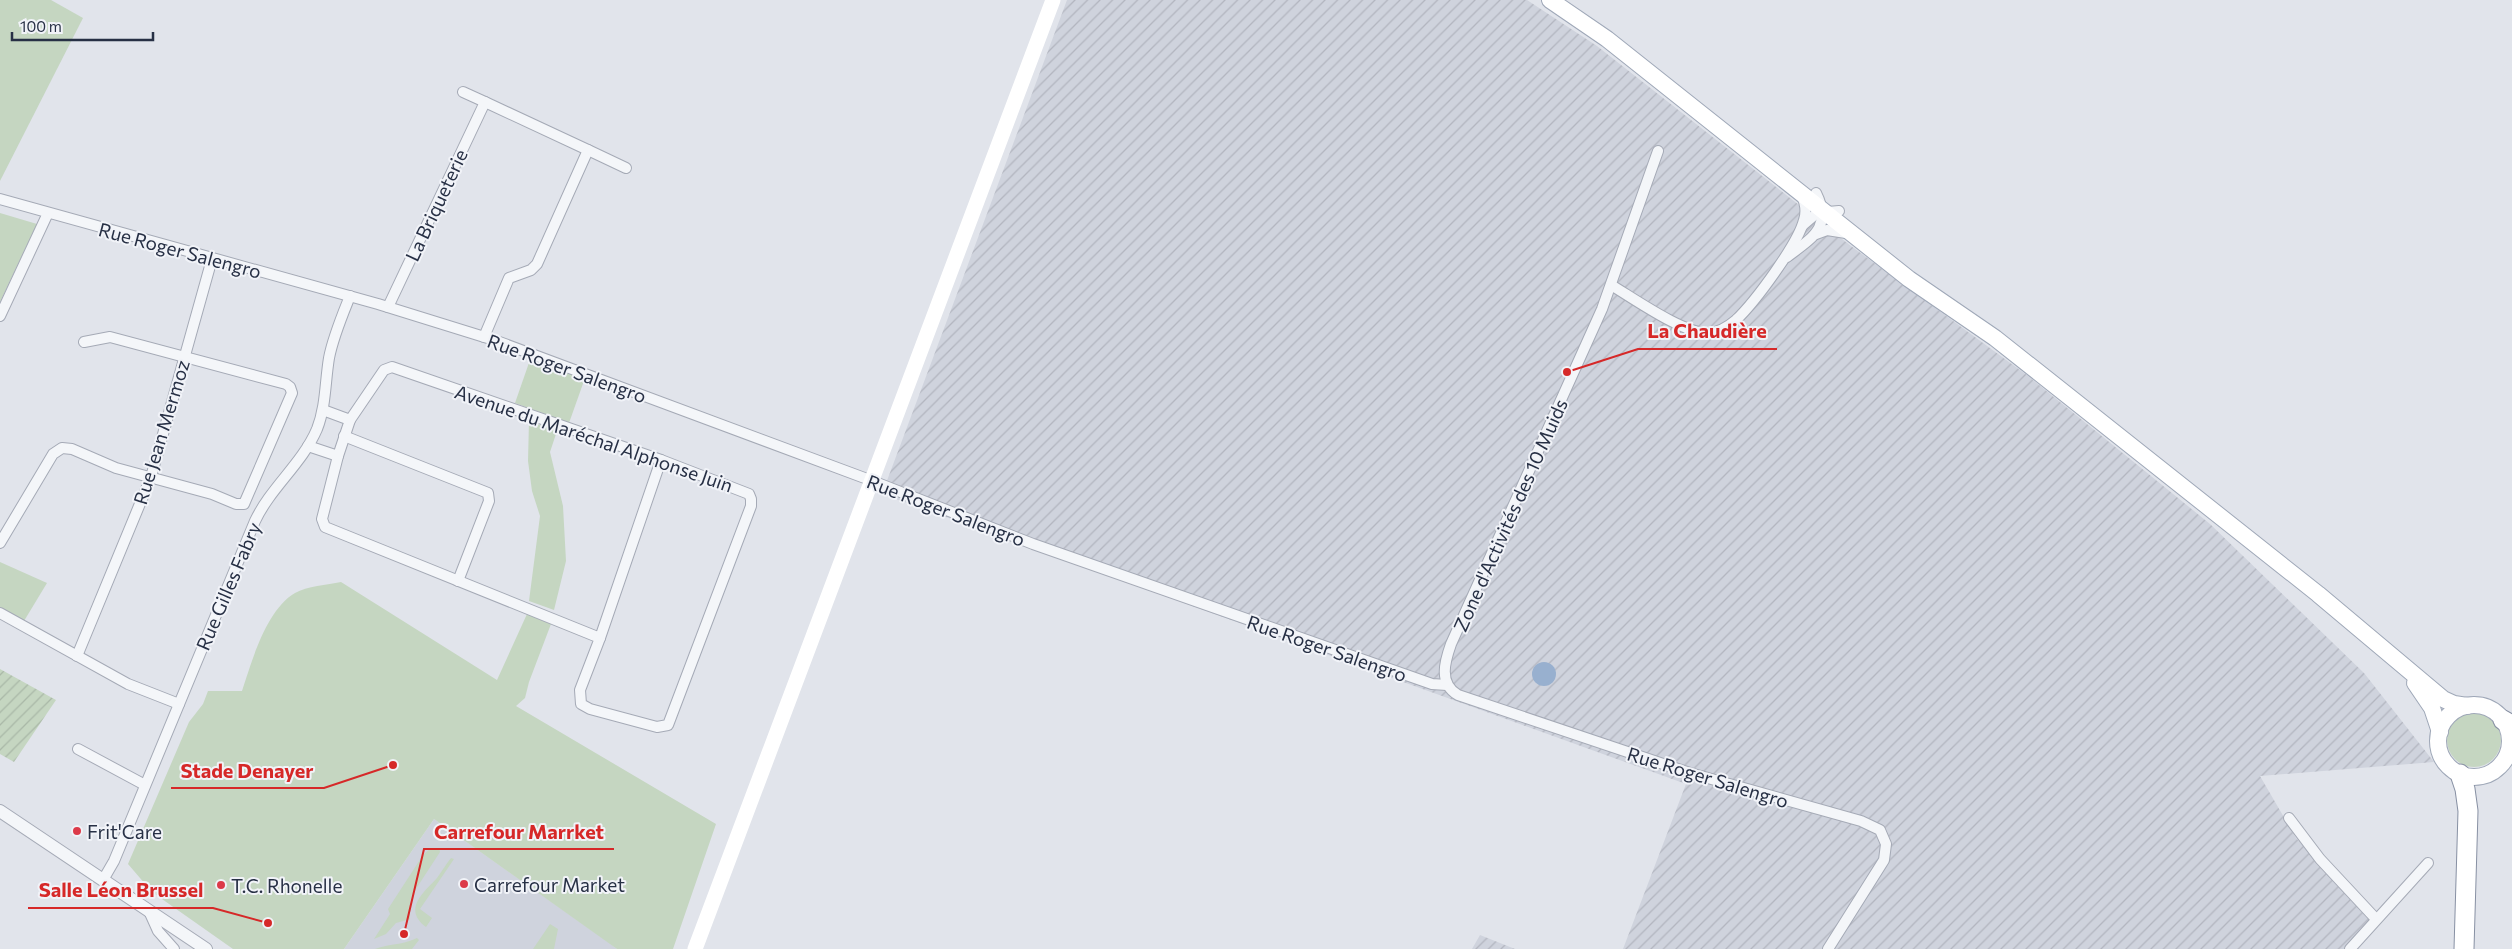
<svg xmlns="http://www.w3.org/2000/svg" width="2512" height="949" font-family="Commissioner,sans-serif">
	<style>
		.built { fill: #cfd3dd }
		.industrial { fill: url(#industrial-furrows) }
		.grass { fill: #c5d6c1 }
		.garden { fill: url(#garden-furrows) }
		.water { fill: #98b0cf }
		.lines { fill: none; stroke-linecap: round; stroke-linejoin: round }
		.minor-casing { stroke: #a5aab6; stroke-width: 12 }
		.tertiary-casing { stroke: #a5aab6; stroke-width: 14 }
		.primary-casing { stroke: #9fa8b8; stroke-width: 18 }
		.motorway-casing { stroke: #8790a3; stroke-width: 21 }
		.minor { stroke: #f4f6f9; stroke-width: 10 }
		.tertiary { stroke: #f4f6f9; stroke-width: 12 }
		.secondary { stroke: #fff; stroke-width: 15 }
		.primary { stroke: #fff; stroke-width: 16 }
		.motorway { stroke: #fff; stroke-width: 19 }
		.poi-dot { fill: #dc3a49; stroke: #f1f3f8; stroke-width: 2 }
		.labels { text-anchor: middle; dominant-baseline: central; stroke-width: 4; stroke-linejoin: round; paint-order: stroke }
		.street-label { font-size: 19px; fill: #273045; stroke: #f1f3f8 }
		.poi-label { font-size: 19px; fill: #273045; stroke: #f1f3f8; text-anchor: start }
		.leader { fill: none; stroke: #d62828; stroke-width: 2 }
		.callout-dot { fill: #d62828; stroke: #f1f3f8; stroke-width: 2 }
		.callout-label { font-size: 20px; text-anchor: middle; font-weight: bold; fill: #d62828; stroke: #f1f3f8; stroke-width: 4; stroke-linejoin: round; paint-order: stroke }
	</style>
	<defs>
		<pattern id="industrial-furrows" width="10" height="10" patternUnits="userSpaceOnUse" patternTransform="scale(1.25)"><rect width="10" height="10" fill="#cfd3dd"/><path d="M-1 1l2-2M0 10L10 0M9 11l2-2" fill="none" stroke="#b2b5bf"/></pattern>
		<pattern id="garden-furrows" width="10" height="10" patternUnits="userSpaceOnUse" patternTransform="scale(1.25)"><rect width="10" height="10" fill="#c5d6c1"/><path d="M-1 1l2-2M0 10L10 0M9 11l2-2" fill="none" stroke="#a9b8a7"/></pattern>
	</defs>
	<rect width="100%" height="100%" fill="#e1e4eb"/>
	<!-- built -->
	<path class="built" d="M434 819 608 942 617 949H344Z"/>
	<!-- industrial -->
	<g class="industrial">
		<path d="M1067 0H1527L1597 46 1851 246 2028 376 2210 524 2364 673 2434 762 2260 776 2296 838 2373 920 2348 949H1623L1686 784 882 494Z"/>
		<path d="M1480 935 1515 949H1472Z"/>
	</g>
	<!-- grass -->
	<g class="grass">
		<path d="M0 0H51L83 18 0 181Z"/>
		<path d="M0 213 37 224 0 302Z"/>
		<path d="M531 357 585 378 569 423 515 403Z"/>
		<path d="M529 421 557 431 550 452 563 506 566 561 554 610 529 601 540 516 532 491 528 461Z"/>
		<path d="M0 562 47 583 24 621 0 607Z"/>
		<path d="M341 582 497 680 527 614 551 624 529 682 525 698 516 706 716 824 673 949H617L434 819 344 949H233L152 892 128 864 189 722 203 704 208 691H242C252 661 266 610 295 593 307 586 327 585 341 582Z"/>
		<circle cx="2474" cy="740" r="27"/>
		<path d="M431 848H439L440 852 412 895 410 902V919L396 923 386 934 374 939 390 914 388 909 423 855Z"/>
		<path d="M451 858 454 859 420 909 432 918 426 927C402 909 424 892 437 878 442 871 446 864 451 858Z"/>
		<path d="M550 924 558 929 554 949H533Z"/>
		<path d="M417 938 419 940 412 949H375C390 943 400 946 417 938Z"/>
	</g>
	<!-- garden -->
	<path class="garden" d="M0 669 56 700 14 762 0 754Z"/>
	<!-- water -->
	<circle class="water" cx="1544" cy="674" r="12"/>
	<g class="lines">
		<!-- minor casing -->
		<g class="minor-casing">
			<g id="minor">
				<path d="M463 92 485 102"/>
				<path d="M588 150 626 168"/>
				<path d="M1658 151 1602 309 1451 644C1445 661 1438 683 1458 695L1690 773 1861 821 1880 830 1886 844 1884 860 1828 949"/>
				<path d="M0 199 378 304 494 340 870 480 1033 544 1432 684 1447 685"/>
				<path d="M1803 225 1817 213 1839 211"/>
				<path d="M1816 234 1827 230 1846 233"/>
				<path d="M1787 257C1812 238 1833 227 1816 193"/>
				<path d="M1611 285C1633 298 1685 335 1709 333 1719 332 1729 326 1736 320 1755 302 1798 244 1804 220 1807 211 1805 202 1801 194"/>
				<path d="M388 307 485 102 588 150 537 264 531 270 509 278 484 337"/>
				<path d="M0 316 48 213"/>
				<path d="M344 436 488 493 489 501 458 581"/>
				<path d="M308 446 338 456 350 420 323 410"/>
				<path d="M338 456 322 519 325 527 600 638 580 690 581 704 590 709 657 727 668 725 751 506V499L749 494 661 460 392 367 384 370 350 420"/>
				<path d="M0 543 53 454 62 448 72 449 116 468 212 494 236 504H244L292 393 290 387 286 384 110 337 84 342"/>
				<path d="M0 613 128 684 179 704"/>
				<path d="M600 638 661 460"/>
				<path d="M77 656 151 477 212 259"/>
				<path d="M78 749 145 785"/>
				<path d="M2289 818 2320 859 2376 919"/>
				<path d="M103 880 114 861 255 521C271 487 302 464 317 429 326 406 325 382 329 358 333 337 342 316 350 296"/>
				<path d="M149 911 158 931 174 949"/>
				<path d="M2350 949 2428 863"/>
			</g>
		</g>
		<!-- tertiary casing -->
		<g class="tertiary-casing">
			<path id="tertiary" d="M0 811 206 949"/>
		</g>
		<!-- primary casing -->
		<g class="primary-casing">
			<g id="primary">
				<path d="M1550 0 1607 39 1909 279 1995 338 2318 594 2443 699 2454 704 2467 706"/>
				<path d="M2415 683 2432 708 2440 732"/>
				<circle cx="2474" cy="741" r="36"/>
			</g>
		</g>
		<!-- motorway casing -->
		<g class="motorway-casing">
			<g id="motorway">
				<path d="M2503 720 2512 725"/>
				<path d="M2460 774 2465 789 2468 811 2464 949"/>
			</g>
		</g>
		<!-- minor -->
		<use href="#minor" class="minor"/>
		<!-- tertiary -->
		<use href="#tertiary" class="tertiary"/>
		<!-- secondary -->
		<path class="secondary" d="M695 949 1053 0"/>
		<!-- primary -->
		<use href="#primary" class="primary"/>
		<!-- motorway -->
		<use href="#motorway" class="motorway"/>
	</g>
	<!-- markers -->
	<g class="poi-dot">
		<circle cx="77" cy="831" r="5"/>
		<circle cx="464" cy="884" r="5"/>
		<circle cx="221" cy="885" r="5"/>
	</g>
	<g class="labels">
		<!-- street labels -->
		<g class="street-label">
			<text transform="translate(436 205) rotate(-65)">La Briqueterie</text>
			<text transform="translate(180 250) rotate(15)">Rue Roger Salengro</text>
			<text transform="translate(567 368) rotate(20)">Rue Roger Salengro</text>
			<text transform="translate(161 432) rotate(-73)">Rue Jean Mermoz</text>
			<text transform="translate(594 438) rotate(19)">Avenue du Maréchal Alphonse Juin</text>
			<text transform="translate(946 510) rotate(21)">Rue Roger Salengro</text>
			<text transform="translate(1510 515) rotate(-66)">Zone d'Activités des 10 Muids</text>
			<text transform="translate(228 586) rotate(-67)">Rue Gilles Fabry</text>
			<text transform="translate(1327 648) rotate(19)">Rue Roger Salengro</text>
			<text transform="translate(1708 777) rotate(17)">Rue Roger Salengro</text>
		</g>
		<!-- poi labels -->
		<g class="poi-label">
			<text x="87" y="831">Frit'Care</text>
			<text x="474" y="884">Carrefour Market</text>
			<text x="231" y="885">T.C. Rhonelle</text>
		</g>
	</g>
	<!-- callouts -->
	<path class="leader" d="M1567 372L1638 349H1777M393 765L324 788H171M404 934L424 849H614M268 923L213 908H28"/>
	<g class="callout-dot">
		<circle cx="1567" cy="372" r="5"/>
		<circle cx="393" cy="765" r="5"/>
		<circle cx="404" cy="934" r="5"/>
		<circle cx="268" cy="923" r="5"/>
	</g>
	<g class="callout-label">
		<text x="1707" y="338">La Chaudière</text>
		<text x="247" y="778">Stade Denayer</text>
		<text x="519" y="839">Carrefour Marrket</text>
		<text x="121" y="897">Salle Léon Brussel</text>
	</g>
	<!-- scale -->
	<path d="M12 32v8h141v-8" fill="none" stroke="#273045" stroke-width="2.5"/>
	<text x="20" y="32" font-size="15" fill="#273045" stroke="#f1f3f8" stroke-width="4" paint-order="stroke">100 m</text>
</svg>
